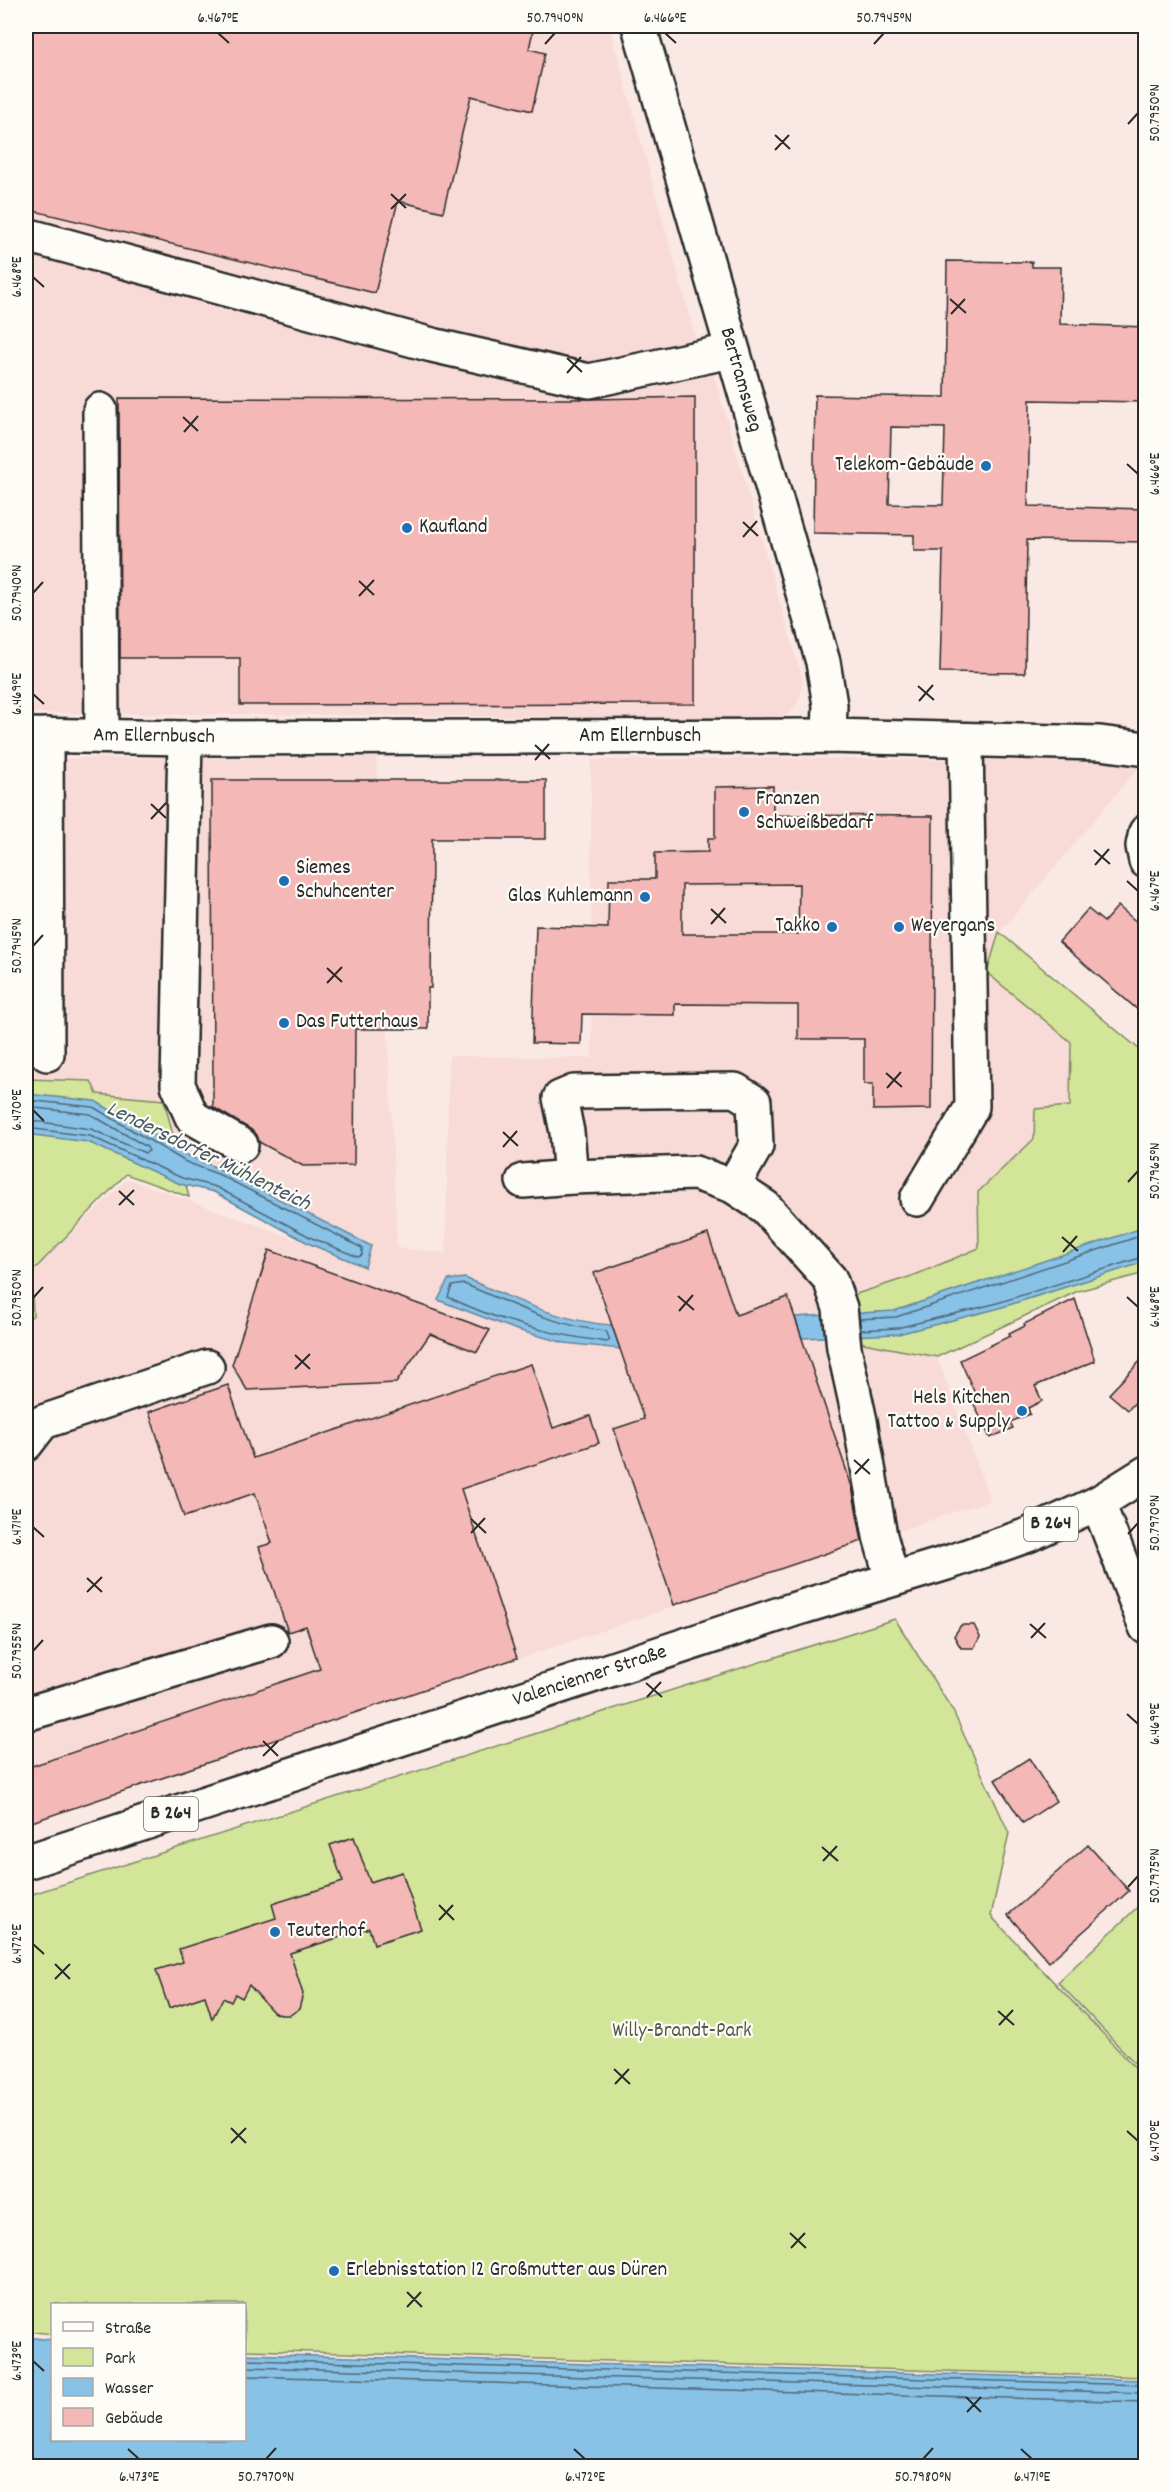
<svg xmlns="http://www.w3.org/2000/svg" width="1171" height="2492" font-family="Dekko,sans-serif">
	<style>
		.built { fill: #f8dad6 }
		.green { fill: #d2e599; stroke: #7e8862; stroke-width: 1.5 }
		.water { fill: #88c2e7; stroke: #63869c; stroke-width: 1.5 }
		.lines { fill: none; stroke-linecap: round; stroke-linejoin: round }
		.shore { stroke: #506776; stroke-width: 1.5 }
		.building { fill: #f4b8b6; stroke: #2b2b2b; stroke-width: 1.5; fill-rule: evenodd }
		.minor-casing { stroke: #2b2b2b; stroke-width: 38 }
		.major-casing { stroke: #2b2b2b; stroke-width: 38 }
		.minor { stroke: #fdfcf7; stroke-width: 33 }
		.major { stroke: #fdfcf7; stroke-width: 33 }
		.ticks { fill: none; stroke: #2b2b2b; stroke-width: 2 }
		.poi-dot { fill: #1f6fb2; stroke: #fdfcf7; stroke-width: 2 }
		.labels { text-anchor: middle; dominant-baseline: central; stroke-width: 4.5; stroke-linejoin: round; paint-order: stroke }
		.shield { fill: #fdfcf7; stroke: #6a6a68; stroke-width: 1.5 }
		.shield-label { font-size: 20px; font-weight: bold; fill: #2b2b2b }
		.street-label { font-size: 21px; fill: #2b2b2b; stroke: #fdfcf7 }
		.poi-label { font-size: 21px; fill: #2b2b2b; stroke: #fdfcf7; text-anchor: start }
		.park-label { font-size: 21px; fill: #555a46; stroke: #fdfcf7 }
		.water-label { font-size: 22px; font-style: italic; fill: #475863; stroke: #fdfcf7 }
		.neatline { fill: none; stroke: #2b2b2b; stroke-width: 2 }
		.ticks-label { font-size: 15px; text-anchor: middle; fill: #2b2b2b }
	</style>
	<rect width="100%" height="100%" fill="#fae8e4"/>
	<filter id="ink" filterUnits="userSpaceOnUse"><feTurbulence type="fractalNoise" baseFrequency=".0167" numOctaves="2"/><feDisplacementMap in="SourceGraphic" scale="12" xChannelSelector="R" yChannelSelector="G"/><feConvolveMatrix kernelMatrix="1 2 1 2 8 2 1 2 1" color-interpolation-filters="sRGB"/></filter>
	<g filter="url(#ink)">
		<!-- built -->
		<g class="built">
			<path d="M26 26H609L696 340 713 372 802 679 801 693 796 706 783 718 26 713Z"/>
			<path d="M26 758H376L397 1248 446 1253 449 1056 592 1058 591 760 783 758 1143 762 1000 932 988 973 1071 1042 1070 1107 978 1192 979 1248 915 1275 850 1296 859 1342 937 1357 990 1500 26 1825V1322L33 1315 30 1273 128 1179 310 1244 365 1267 371 1246 176 1145 164 1100 97 1094 91 1081 26 1079Z"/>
		</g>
		<!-- green -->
		<g class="green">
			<path d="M999 932 1145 1054V1273L1078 1291 937 1357 858 1342 850 1296 915 1275 979 1248 978 1192 1034 1139 1035 1109 1070 1106 1071 1042 987 973Z"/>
			<path d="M26 1079 91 1081 97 1094 164 1100 189 1197 126 1174 31 1273 33 1315 26 1322Z"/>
			<path d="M895 1619 953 1711 1009 1833 991 1916 1145 2078V2377L245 2350 244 2304H52V2334L26 2331V1896Z"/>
			<path d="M1145 1900V2074L1058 1982Z"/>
		</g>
		<!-- water -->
		<g class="water">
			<path d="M26 1094 95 1101 189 1156 222 1170 371 1246 365 1267 310 1244 214 1192 180 1184 88 1142 26 1134Z"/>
			<path d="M1145 1227V1262L996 1309 898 1334 802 1338 795 1317 894 1311Z"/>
			<path d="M465 1278C512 1298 560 1322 612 1325L620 1349 565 1343 517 1330 438 1300 448 1280Z"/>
			<path d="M26 2337 52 2340V2440H244L245 2354 1145 2380V2466H26Z"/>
		</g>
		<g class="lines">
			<!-- shore -->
			<g class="shore">
				<path d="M26 1100 93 1107 186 1162 220 1175 362 1248V1255L358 1257 312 1238 216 1187 182 1178 90 1136 26 1128"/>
				<path d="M26 1107 90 1114 147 1147 149 1151 145 1153 91 1129 26 1120"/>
				<path d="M464 1284C510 1303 556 1327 606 1331L610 1340 607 1342C553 1335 497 1321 448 1297L452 1286Z"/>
				<path d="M859 1319 896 1317 1146 1234"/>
				<path d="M860 1330 897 1328 994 1304 1146 1256"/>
				<path d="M244 2360 1146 2385"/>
				<path d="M244 2367 1146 2393"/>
				<path d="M244 2376 1146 2402"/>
			</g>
		</g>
		<!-- building -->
		<g class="building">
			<path d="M26 26H534L529 49 545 53 532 111 471 96 443 212 398 201 375 293 26 209Z"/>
			<path d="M947 261 1032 262V267H1061L1060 324 1146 327V402L1030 400 1028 506 1146 509V542L1027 540 1025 673 940 672 943 551H914V535L813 533 815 395 945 397ZM891 427 945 428 943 505 889 504Z"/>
			<path d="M695 397V704L240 705V658H120L119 398 592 399Z"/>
			<path d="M212 780H546V839H432L431 988H428V1029H355L354 1165 303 1166 259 1142 257 1135 250 1129 213 1107Z"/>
			<path d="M773 786V815L933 816 931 1109 873 1110V1084H864V1039H798V1005L675 1004V1015L582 1014 581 1044 532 1043 536 926 608 928 609 879H655V853L708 852V838H715V787ZM799 884 798 934H682V885Z"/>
			<path d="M1118 906 1146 930V1017L1059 942 1088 909 1104 922Z"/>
			<path d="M708 1234 736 1315 788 1297 852 1487 862 1541 674 1605 614 1429 644 1419 594 1273Z"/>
			<path d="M269 1250 490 1330 477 1352 430 1334 396 1383 247 1390 232 1365Z"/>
			<path d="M1075 1299 1095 1361 1035 1386 1042 1401 1028 1408 1030 1414 1010 1422 1013 1428 990 1438 972 1400 977 1398 960 1360 1010 1336 1009 1334 1025 1326 1024 1324Z"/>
			<path d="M1146 1355V1391L1128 1410 1109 1394Z"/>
			<path d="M531 1364 553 1428 590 1416 599 1443 461 1489 517 1658 26 1824V1768L320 1669 306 1626 288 1632 259 1547 272 1543 255 1493 184 1517 149 1412 228 1385 253 1458Z"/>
			<path d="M961 1625H974L980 1637 974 1648H961L954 1636Z"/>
			<path d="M1029 1758 1056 1801 1023 1823 995 1780Z"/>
			<path d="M354 1837 370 1882 402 1872 421 1929 374 1944 369 1928 290 1953 303 1994 299 2009 290 2015H281L273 2012 249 1985 242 1998 235 1994 231 2002 223 1998 212 2019 205 1996 169 2008 156 1970 183 1962 179 1949 276 1918 272 1904 343 1882 330 1845Z"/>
			<path d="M1088 1845 1129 1891 1049 1962 1008 1915Z"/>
		</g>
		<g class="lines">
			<!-- minor casing -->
			<g class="minor-casing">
				<g id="minor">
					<path d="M639 26 823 662 830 705 829 736"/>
					<path d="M26 235 432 345 589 381 731 351"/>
					<path d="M100 410 102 736"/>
					<path d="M26 735 185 738 829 736 1100 743 1146 749"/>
					<path d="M46 735 47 1054"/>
					<path d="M185 738 178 1085 192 1117 241 1145"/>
					<path d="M1146 832 1143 846 1146 861"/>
					<path d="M571 1177 567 1132 560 1098 574 1092 735 1090 754 1102 756 1146 733 1186"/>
					<path d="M523 1181 571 1177 695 1173 733 1186 765 1207 830 1279 840 1308 844 1348 860 1421 880 1536 892 1579"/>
					<path d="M917 1199 972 1107 966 740"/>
					<path d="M26 1444 43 1422 207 1367"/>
					<path d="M1098 1503 1146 1627"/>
					<path d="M26 1714 271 1641"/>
				</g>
			</g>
			<!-- major casing -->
			<g class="major-casing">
				<path id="major" d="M26 1862 792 1610 950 1562 1028 1535 1098 1503 1146 1473"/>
			</g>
			<!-- minor -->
			<use href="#minor" class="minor"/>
			<!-- major -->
			<use href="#major" class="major"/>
		</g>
	</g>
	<!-- ticks -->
	<path class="ticks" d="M218 33 229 43M665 33 676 43M545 44 555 33M874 44 884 33M1128 124 1138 113M775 135 790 149M775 150 789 135M391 194 406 208M391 209 406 194M33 277 44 287M950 299 966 313M951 314 965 299M567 358 582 372M567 373 581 357M183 417 198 431M184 432 198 416M1127 464 1138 474M743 522 758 536M743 537 757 521M359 581 374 595M33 593 43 582M359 596 374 580M918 686 934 700M33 694 44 704M919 701 933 685M535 745 550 759M535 760 549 744M151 804 166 818M151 819 166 803M1094 850 1110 864M1095 865 1109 849M1127 881 1138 891M711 909 726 923M711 924 725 908M33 946 43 935M327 968 342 982M327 983 342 967M886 1073 902 1087M887 1088 901 1072M33 1110 44 1121M503 1132 518 1146M503 1147 517 1131M1128 1182 1138 1171M119 1191 134 1205M119 1205 134 1190M1062 1237 1078 1251M1063 1252 1077 1236M678 1296 694 1310M1127 1297 1138 1307M33 1298 43 1287M679 1311 693 1295M295 1355 310 1369M295 1369 310 1354M854 1460 870 1474M855 1474 869 1459M471 1519 486 1533M33 1527 44 1537M471 1533 485 1518M1128 1534 1138 1523M87 1578 102 1592M87 1592 102 1577M1030 1624 1046 1638M1031 1638 1045 1623M33 1651 43 1640M646 1683 662 1697M647 1697 661 1682M1127 1714 1138 1724M263 1741 278 1756M263 1756 278 1741M822 1847 838 1861M823 1861 837 1846M1128 1887 1138 1876M439 1905 454 1920M439 1920 453 1905M33 1944 44 1954M55 1964 70 1979M55 1979 70 1964M998 2011 1014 2025M999 2025 1013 2010M614 2069 630 2084M615 2084 629 2069M231 2128 246 2143M1127 2131 1138 2141M231 2143 246 2128M790 2233 806 2248M791 2248 805 2233M407 2292 422 2307M407 2307 421 2292M33 2361 44 2371M966 2397 981 2412M967 2412 981 2397M128 2449 139 2459M574 2449 585 2459M1021 2449 1032 2459M266 2459 276 2448M923 2459 933 2448"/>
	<!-- markers -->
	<g class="poi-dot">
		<circle cx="986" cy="466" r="6"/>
		<circle cx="407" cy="528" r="6"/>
		<circle cx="744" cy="812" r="6"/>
		<circle cx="284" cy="881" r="6"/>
		<circle cx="645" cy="897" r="6"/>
		<circle cx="832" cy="927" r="6"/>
		<circle cx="899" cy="927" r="6"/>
		<circle cx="284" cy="1023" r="6"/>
		<circle cx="1022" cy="1411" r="6"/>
		<circle cx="275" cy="1932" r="6"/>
		<circle cx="334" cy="2271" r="6"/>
	</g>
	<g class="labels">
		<!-- shield labels -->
		<g class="shield">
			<rect x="1024" y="1507" width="54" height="34" rx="4.5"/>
			<rect x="144" y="1797" width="54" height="34" rx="4.5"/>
		</g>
		<g class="shield-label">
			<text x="1051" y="1524">B 264</text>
			<text x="171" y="1814">B 264</text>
		</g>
		<!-- street labels -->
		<g class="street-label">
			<text transform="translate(740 380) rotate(74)">Bertramsweg</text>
			<text transform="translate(154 737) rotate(1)">Am Ellernbusch</text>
			<text x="640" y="737">Am Ellernbusch</text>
			<text transform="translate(590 1677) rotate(-18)">Valencienner Straße</text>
		</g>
		<!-- poi labels -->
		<g class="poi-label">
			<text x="974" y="466" text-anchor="end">Telekom-Gebäude</text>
			<text x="419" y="528">Kaufland</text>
			<text x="756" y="800">Franzen<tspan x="756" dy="24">Schweißbedarf</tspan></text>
			<text x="296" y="869">Siemes<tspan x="296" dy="24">Schuhcenter</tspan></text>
			<text x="633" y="897" text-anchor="end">Glas Kuhlemann</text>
			<text x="820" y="927" text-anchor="end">Takko</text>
			<text x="911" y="927">Weyergans</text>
			<text x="296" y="1023">Das Futterhaus</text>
			<text x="1010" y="1399" text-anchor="end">Hels Kitchen<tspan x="1010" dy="24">Tattoo &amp; Supply</tspan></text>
			<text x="287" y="1932">Teuterhof</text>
			<text x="346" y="2271">Erlebnisstation 12 Großmutter aus Düren</text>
		</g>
		<!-- park labels -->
		<g class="park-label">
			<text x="682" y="2032">Willy-Brandt-Park</text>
		</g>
		<!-- water labels -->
		<g class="water-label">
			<text transform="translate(208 1157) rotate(26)">Lendersdorfer Mühlenteich</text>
		</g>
	</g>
	<!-- margin -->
	<rect width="1171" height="2492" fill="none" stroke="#fdfcf7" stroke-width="66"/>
	<!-- legend -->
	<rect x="51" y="2303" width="195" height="138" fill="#fdfcf7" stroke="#a9a8a5" stroke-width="1.5"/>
	<rect x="63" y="2322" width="30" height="9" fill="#fdfcf7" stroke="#a9a8a5" stroke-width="1.5"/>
	<text x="105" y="2333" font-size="18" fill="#2b2b2b">Straße</text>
	<rect x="63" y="2348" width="30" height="18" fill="#d2e599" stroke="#a9a8a5" stroke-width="1.5"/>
	<text x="105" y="2363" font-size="18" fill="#2b2b2b">Park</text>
	<rect x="63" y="2378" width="30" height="18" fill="#88c2e7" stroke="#a9a8a5" stroke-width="1.5"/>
	<text x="105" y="2393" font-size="18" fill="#2b2b2b">Wasser</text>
	<rect x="63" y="2408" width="30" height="18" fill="#f4b8b6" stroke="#a9a8a5" stroke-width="1.5"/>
	<text x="105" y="2423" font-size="18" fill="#2b2b2b">Gebäude</text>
	<rect x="33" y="33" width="1105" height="2426" class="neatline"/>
	<g class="ticks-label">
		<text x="218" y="22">6.467°E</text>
		<text x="555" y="22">50.7940°N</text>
		<text x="665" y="22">6.466°E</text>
		<text x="884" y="22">50.7945°N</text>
		<text transform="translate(1154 113) rotate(-90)" y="5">50.7950°N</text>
		<text transform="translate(16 277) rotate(-90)" y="5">6.468°E</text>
		<text transform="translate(1154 474) rotate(-90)" y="5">6.466°E</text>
		<text transform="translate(16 593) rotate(-90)" y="5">50.7940°N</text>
		<text transform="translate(16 694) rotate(-90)" y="5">6.469°E</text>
		<text transform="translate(1154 891) rotate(-90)" y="5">6.467°E</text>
		<text transform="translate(16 946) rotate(-90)" y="5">50.7945°N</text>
		<text transform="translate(16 1110) rotate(-90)" y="5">6.470°E</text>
		<text transform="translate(1154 1171) rotate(-90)" y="5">50.7965°N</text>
		<text transform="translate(16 1298) rotate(-90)" y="5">50.7950°N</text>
		<text transform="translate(1154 1307) rotate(-90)" y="5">6.468°E</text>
		<text transform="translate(1154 1523) rotate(-90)" y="5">50.7970°N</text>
		<text transform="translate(16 1527) rotate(-90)" y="5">6.471°E</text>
		<text transform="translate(16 1651) rotate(-90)" y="5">50.7955°N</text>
		<text transform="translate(1154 1724) rotate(-90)" y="5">6.469°E</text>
		<text transform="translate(1154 1876) rotate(-90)" y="5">50.7975°N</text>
		<text transform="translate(16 1944) rotate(-90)" y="5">6.472°E</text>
		<text transform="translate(1154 2141) rotate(-90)" y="5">6.470°E</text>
		<text transform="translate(16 2361) rotate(-90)" y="5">6.473°E</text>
		<text x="139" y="2481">6.473°E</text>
		<text x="266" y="2481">50.7970°N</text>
		<text x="585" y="2481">6.472°E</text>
		<text x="923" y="2481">50.7980°N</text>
		<text x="1032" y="2481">6.471°E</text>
	</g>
</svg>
